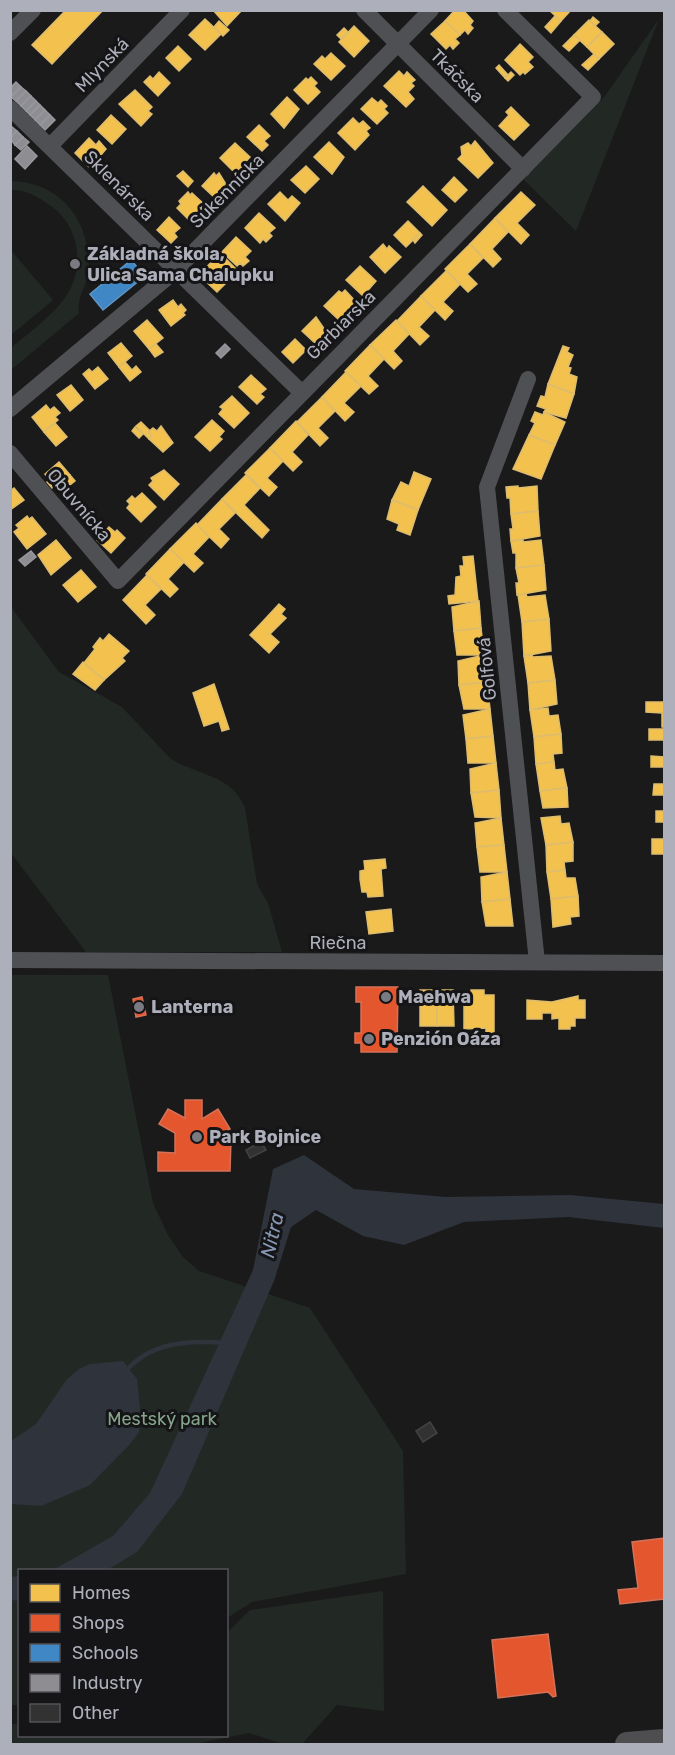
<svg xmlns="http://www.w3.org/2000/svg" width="675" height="1755" font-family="Rubik,sans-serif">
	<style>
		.green { fill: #222924 }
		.water { fill: #2e333c }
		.homes { fill: #f2c14e; stroke: #ddbc6e; stroke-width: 1.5 }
		.shops { fill: #e4572e; stroke: #d47158; stroke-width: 1.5 }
		.schools { fill: #3f88c5; stroke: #6094c2; stroke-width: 1.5 }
		.industry { fill: #8d8d92; stroke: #97979e; stroke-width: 1.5 }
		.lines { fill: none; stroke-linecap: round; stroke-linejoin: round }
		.stream { stroke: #2e333c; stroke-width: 4.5 }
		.building { fill: #323233; stroke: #434346; stroke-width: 1.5 }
		.street { stroke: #4f5053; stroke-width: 16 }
		.secondary { stroke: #4e4e51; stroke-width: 24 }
		.poi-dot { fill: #7a7b82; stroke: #151416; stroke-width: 2 }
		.labels { text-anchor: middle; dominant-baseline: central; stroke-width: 6; stroke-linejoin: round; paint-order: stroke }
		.street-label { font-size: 18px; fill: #adafba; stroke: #151416 }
		.poi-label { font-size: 18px; font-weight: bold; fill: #adafba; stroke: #151416; text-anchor: start }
		.park-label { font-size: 18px; fill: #85a48b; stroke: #151416 }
		.water-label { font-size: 20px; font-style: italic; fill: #8698b3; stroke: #151416 }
	</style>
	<rect width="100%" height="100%" fill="#1a1a1a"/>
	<!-- green -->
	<g class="green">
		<path d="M659 19 576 231 523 179 605 96Z"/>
		<path d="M11 181C62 182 93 224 88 273 86 288 76 299 79 313L11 370V348C44 320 86 295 76 245 73 231 67 220 56 210 44 200 27 189 11 190Z"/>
		<path d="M10 249 53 300 11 335H10Z"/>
		<path d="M11 607 59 672 122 707 170 758C197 776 232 774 245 808L257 884 268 903 282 952H86L11 853Z"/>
		<path d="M11 975H108L153 1203 168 1235 183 1257 199 1271 310 1308 403 1451 406 1574 252 1602 227 1618 226 1570H20L19 1705H11Z"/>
		<path d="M383 1591 384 1711 337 1705 302 1744H283L249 1733 194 1744H11V1724H19L20 1736H226L227 1633 250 1610Z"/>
	</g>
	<!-- water -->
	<g class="water">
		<path d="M304 1155 354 1189 446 1197 570 1195 664 1204V1228L568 1217 464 1222 404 1245 363 1236 316 1210 291 1227 274 1281 182 1494 137 1552 107 1570H53L113 1536 150 1493 253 1270 273 1169Z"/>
		<path d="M123 1361 137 1379 141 1419 139 1432 130 1444 90 1485 41 1506 11 1504V1441L36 1424 67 1379 79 1369 90 1364Z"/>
		<path d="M19 1576V1601L11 1600V1577Z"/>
	</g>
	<!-- homes -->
	<g class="homes">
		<path d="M66 10H103L52 64 32 45Z"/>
		<path d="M213 10H242L227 26Z"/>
		<path d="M455 10H463L473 21 470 25 473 28 468 34 465 30 460 35 445 21Z"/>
		<path d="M549 10H571L561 21Z"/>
		<path d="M555 16 561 21 551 33 545 27Z"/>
		<path d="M593 17 599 22 595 26 590 21Z"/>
		<path d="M205 19 221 34 205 50 189 35Z"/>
		<path d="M589 20 602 32 587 47 574 35Z"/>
		<path d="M219 21 229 30 223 36 214 27Z"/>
		<path d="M445 21 460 35 455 39 459 43 453 49 450 45 446 49 431 34Z"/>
		<path d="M354 26 369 41 354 57 339 42Z"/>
		<path d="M344 28 348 32 341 39 337 35Z"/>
		<path d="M602 32 614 44 599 59 587 47Z"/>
		<path d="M574 35 580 40 569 51 563 46Z"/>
		<path d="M520 44 533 57 528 62 533 67 525 74 523 72 520 75 505 60Z"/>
		<path d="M178 46 191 59 179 71 166 58Z"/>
		<path d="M331 53 345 66 331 80 314 64 322 56 325 59Z"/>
		<path d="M594 54 599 59 588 70 582 65Z"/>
		<path d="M499 65 508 75 505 78 496 68Z"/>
		<path d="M399 71 404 76 407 72 415 80 411 83 414 86 408 92 414 99 406 107 384 86Z"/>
		<path d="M159 72 170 83 158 96 144 82 150 76 153 79Z"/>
		<path d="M511 72 514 75 508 81 505 78Z"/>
		<path d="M311 77 317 83 314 86 320 92 308 104 294 90 306 78 308 80Z"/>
		<path d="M135 90 152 107 148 111 152 114 141 126 119 104Z"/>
		<path d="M287 97 299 109 284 128 271 114Z"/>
		<path d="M372 98 378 103 381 100 387 106 384 109 388 113 377 124 361 109Z"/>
		<path d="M511 107 529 125 514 140 499 126 509 115 506 112Z"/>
		<path d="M111 115 126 129 112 144 97 130Z"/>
		<path d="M353 118 359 124 363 121 370 128 366 131 369 135 355 150 338 133Z"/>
		<path d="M259 125 270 136 264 141 268 145 262 151 247 137Z"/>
		<path d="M89 138 96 145 99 141 106 149 90 168 75 153Z"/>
		<path d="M475 141 493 163 478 178 458 159 462 155 461 147 468 143 471 146Z"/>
		<path d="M329 142 344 157 332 174 314 157Z"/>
		<path d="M235 143 250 157 235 173 220 158Z"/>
		<path d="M243 164 246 167 238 176 235 173Z"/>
		<path d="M306 166 319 179 305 193 291 180Z"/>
		<path d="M183 171 193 181 188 187 177 176Z"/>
		<path d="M214 173 216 176 219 173 227 186 215 198 202 186Z"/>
		<path d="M454 177 467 190 455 202 442 190Z"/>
		<path d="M423 186 447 210 432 226 407 202Z"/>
		<path d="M188 192 190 195 192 193 207 207 192 223 177 208 181 204 179 201Z"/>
		<path d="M280 192 288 200 292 196 300 203 285 221 268 204Z"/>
		<path d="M521 192 535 205 517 223 529 235 521 244 495 218Z"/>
		<path d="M259 213 275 228 269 233 272 236 266 242 263 239 260 243 245 228Z"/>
		<path d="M169 217 180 228 174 233 177 237 171 243 157 230Z"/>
		<path d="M495 218 508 232 492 249 501 259 493 267 470 244Z"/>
		<path d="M408 221 420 233 406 247 394 235Z"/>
		<path d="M420 233 422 235 415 243 413 240Z"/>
		<path d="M236 237 251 251 245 257 249 261 243 266 240 263 237 266 222 252Z"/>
		<path d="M383 244 387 249 389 246 401 257 385 273 370 257Z"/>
		<path d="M470 244 483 258 467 274 477 284 468 292 445 269Z"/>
		<path d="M220 253 238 271 217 292 199 275Z"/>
		<path d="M360 266 376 281 363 296 346 280Z"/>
		<path d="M446 271 460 284 443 302 453 311 445 320 421 296Z"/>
		<path d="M345 290 357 303 339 320 324 306 339 291 342 293Z"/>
		<path d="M421 296 435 310 419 327 429 336 420 345 397 321Z"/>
		<path d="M173 300 178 307 181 304 186 310 183 313 185 315 171 326 159 310Z"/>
		<path d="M316 317 327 333 316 344 302 331Z"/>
		<path d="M147 320 163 338 149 349 134 331Z"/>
		<path d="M396 320 409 334 393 351 402 361 394 369 370 345Z"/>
		<path d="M295 339 306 350 293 363 282 352Z"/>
		<path d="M121 343 132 356 119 367 108 353Z"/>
		<path d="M156 344 163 352 155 357 149 349Z"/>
		<path d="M370 345 384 359 368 376 378 386 369 394 345 371Z"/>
		<path d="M563 346 569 348 567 352 573 355 568 367 571 368 569 374 577 377 574 394 548 384Z"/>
		<path d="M125 362 132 370 136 366 141 372 130 381 119 367Z"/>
		<path d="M98 367 108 379 95 389 83 374 89 369 92 372Z"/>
		<path d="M346 372 361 386 344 403 354 412 345 421 322 397Z"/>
		<path d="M251 375 266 389 260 394 264 397 257 404 239 387Z"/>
		<path d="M548 384 574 394 566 418 544 412 546 409 537 406 541 396 545 397Z"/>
		<path d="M71 385 83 400 70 411 57 395Z"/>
		<path d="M232 396 249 413 234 428 219 414 223 409 220 407Z"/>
		<path d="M322 397 335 411 318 428 328 438 320 446 297 422Z"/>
		<path d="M46 405 50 410 54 407 60 413 55 417 58 420 44 432 32 417Z"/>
		<path d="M535 412 543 415 544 412 565 422 555 445 529 435 535 423 531 421Z"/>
		<path d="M212 420 224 431 219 437 222 439 210 451 195 437Z"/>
		<path d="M296 421 308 435 292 452 302 462 293 471 270 448Z"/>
		<path d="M141 422 150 431 152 436 149 439 136 426Z"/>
		<path d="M55 423 67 437 56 446 44 432Z"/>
		<path d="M161 426 173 443 163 452 149 439 152 436 148 432 153 428 157 431Z"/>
		<path d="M135 427 143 434 139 438 132 431Z"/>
		<path d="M529 435 555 445 541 479 513 469Z"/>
		<path d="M270 448 283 461 267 478 277 487 269 496 245 473Z"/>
		<path d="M59 462 70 475 56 487 45 474Z"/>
		<path d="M164 470 179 484 164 500 149 485 153 481 151 478Z"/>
		<path d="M414 472 431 479 418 510 392 500 401 482 409 486Z"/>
		<path d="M70 475 75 481 65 489 61 483Z"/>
		<path d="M246 475 260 488 244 505 269 530 262 538 222 499Z"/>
		<path d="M50 479 55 485 52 488 47 482Z"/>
		<path d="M518 486V488L537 486 538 511 511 514 510 498H507L506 487Z"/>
		<path d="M14 488 24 500 10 510V491Z"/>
		<path d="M142 493 156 507 141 522 127 508 130 504 127 501 132 496 135 499Z"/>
		<path d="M222 499 235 513 219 529 229 539 221 548 197 525Z"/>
		<path d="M392 500 418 510 410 535 397 530 399 524 387 519Z"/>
		<path d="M538 511 540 536 511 541 510 529H513L511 514Z"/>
		<path d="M27 516 29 519 32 517 46 534 27 549 14 532 19 528 16 525Z"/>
		<path d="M196 523 209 537 193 554 203 563 194 572 170 549Z"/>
		<path d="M109 527 115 532 117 530 125 538 111 553 97 540Z"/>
		<path d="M56 540 71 558 51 575 38 555Z"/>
		<path d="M523 540V542L541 540 544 565 516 568V553H513L511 541Z"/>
		<path d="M170 549 184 562 168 579 178 589 170 597 146 574Z"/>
		<path d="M473 556 478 601 449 604 448 596 455 595 456 577 461 576 460 566H464L463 557Z"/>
		<path d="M544 565 546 590 517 595 516 583H519L516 568Z"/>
		<path d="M81 570 96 587 78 602 63 585Z"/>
		<path d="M147 575 161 589 145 605 155 615 146 624 123 600Z"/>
		<path d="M526 594 527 597 545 595 549 619 522 622 518 595Z"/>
		<path d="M479 601 481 628 454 631 452 607Z"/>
		<path d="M279 604 285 609 281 614 286 618 270 634 279 642 269 653 250 635Z"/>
		<path d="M549 619 551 651 524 656 522 622Z"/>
		<path d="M481 628 484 655H457L454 631Z"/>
		<path d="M109 634 129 651 122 658 125 661 104 680 84 663 95 649 93 647 100 638 103 641Z"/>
		<path d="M484 655 487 682 459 685 458 661Z"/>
		<path d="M532 655 533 657 551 656 555 680 528 683 524 656Z"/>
		<path d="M83 662 104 680 95 690 73 674Z"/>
		<path d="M555 680 557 704 530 710 528 683Z"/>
		<path d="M487 682 490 709H464L459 685Z"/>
		<path d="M214 684 229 729 222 731 219 721 204 726 193 693Z"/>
		<path d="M646 702H664V727H662V713L646 712Z"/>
		<path d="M548 708 549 716 558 715 561 734 534 737 530 710Z"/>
		<path d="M490 709 493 736 466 739 463 715Z"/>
		<path d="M649 729H664V754V740H649Z"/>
		<path d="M561 734 562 753 553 754 554 762 536 764 534 737Z"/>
		<path d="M493 736 496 763H468L466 739Z"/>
		<path d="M651 756 664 757V767H651Z"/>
		<path d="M554 762 555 770 563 769 567 788 540 791 536 764Z"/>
		<path d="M496 763 499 790 471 793 470 769Z"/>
		<path d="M654 784H664V795H653Z"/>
		<path d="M567 788 568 807 543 808 540 791Z"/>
		<path d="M499 790 501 818 475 817 471 793Z"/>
		<rect x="656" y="811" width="8" height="11"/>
		<path d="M560 816 561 824 569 823 573 842 546 845 541 818Z"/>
		<path d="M501 818 504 845 477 847 475 823Z"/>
		<rect x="652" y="839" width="12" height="15"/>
		<path d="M573 842V861L564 862 565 870 547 872 546 845Z"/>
		<path d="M504 845 507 872H480L477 847Z"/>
		<path d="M385 859 386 868 381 869 383 896 368 897 367 892H362L360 879V871L365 870 364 861Z"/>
		<path d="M565 870 566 878H575L578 896 551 899 547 872Z"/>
		<path d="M507 872 510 899 482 902 481 877Z"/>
		<path d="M578 896 579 916 570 917 571 924 553 927 551 899Z"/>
		<path d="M510 899 513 926H486L482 902Z"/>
		<path d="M391 909 393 931 369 934 366 912Z"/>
		<rect x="420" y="990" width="17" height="36"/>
		<path d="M437 990H453L454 1026H437Z"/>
		<path d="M471 990H484V995H494V1036H486V1028L464 1029V996L471 995Z"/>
		<path d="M578 996V1000H585V1018H575V1026H570V1029H559V1018L552 1019V1013H542V1019H527V1000L552 1002Z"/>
	</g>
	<!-- shops -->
	<g class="shops">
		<path d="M356 987H398L397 1052H361V1043H355V1033H361V1002H356Z"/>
		<path d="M142 997 146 1015 136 1017 133 999Z"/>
		<path d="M185 1100H202V1119L218 1109 230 1129 220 1134V1140H231L230 1171H158V1152L175 1153V1133L159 1124 168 1109 185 1118Z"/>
		<path d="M664 1538V1599L620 1604 618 1590 638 1588 632 1542Z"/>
		<path d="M548 1634 556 1696 553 1697 548 1692 498 1698 492 1640Z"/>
	</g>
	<!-- schools -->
	<path class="schools" d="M131 260 145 276 103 310 90 294Z"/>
	<!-- industry -->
	<g class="industry">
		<path d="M16 82 21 87 11 97 10 88Z"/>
		<path d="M21 87 26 91 16 101 11 97Z"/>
		<path d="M26 91 31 96 21 106 16 101Z"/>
		<path d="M31 96 36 101 26 111 21 106Z"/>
		<path d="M36 101 40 105 30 115 26 111Z"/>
		<path d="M40 105 45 110 35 120 30 115Z"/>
		<path d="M45 110 50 115 40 125 35 120Z"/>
		<path d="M50 115 55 120 45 130 40 125Z"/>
		<path d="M11 126 17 131 10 138V127Z"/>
		<path d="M17 131 23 137 15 145 10 138Z"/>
		<path d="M23 137 29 142 21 150 15 145Z"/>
		<path d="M27 146 37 156 25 169 15 159Z"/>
		<path d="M225 344 230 349 221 358 216 353Z"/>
		<path d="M31 551 36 557 25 566 19 560Z"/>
	</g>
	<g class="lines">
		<!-- stream -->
		<path class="stream" d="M126 1371C150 1342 190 1340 225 1343"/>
	</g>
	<!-- building -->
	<g class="building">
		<path d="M261 1142 266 1150 250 1158 246 1150Z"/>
		<path d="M430 1422 437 1433 423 1442 416 1431Z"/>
	</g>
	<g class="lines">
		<!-- street -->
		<g class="street">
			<path d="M364 10 523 169"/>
			<path d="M10 33 33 10"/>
			<path d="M10 108 302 393"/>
			<path d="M50 146 182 10"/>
			<path d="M528 379 487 487 537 962"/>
			<path d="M10 409 176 270 431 10"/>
			<path d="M10 453 118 581 593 97 505 10"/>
			<path d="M10 960 664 963"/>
		</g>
		<!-- secondary -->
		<path class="secondary" d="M627 1744 664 1741"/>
	</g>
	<!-- markers -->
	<g class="poi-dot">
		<circle cx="75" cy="264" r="6"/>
		<circle cx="386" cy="997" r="6"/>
		<circle cx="139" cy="1007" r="6"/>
		<circle cx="369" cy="1039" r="6"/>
		<circle cx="197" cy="1137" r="6"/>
	</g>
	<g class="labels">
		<!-- street labels -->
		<g class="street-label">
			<text transform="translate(102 65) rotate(-46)">Mlynská</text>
			<text transform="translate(457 76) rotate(45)">Tkáčska</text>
			<text transform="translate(119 186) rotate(45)">Sklenárska</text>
			<text transform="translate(227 191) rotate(-45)">Súkennícka</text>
			<text transform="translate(341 325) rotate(-45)">Garbiarska</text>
			<text transform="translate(79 505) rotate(50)">Obuvnícka</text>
			<text transform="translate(487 669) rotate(-96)">Golfová</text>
			<text x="338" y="943">Riečna</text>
		</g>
		<!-- poi labels -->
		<g class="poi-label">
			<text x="87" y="254">Základná škola,<tspan x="87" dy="21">Ulica Sama Chalupku</tspan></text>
			<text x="398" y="997">Maehwa</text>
			<text x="151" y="1007">Lanterna</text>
			<text x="381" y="1039">Penzión Oáza</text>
			<text x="209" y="1137">Park Bojnice</text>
		</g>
		<!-- park labels -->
		<g class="park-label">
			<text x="162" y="1419">Mestský park</text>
		</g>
		<!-- water labels -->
		<g class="water-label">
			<text transform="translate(272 1235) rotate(-77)">Nitra</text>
		</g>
	</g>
	<!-- border -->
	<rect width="675" height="1755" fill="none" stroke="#adafba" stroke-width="24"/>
	<!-- legend -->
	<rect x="18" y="1569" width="210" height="168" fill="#151416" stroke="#525258" stroke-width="1.5"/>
	<rect x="30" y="1584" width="30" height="18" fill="#f2c14e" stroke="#525258" stroke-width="1.5"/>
	<text x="72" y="1599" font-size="18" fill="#adafba">Homes</text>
	<rect x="30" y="1614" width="30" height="18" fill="#e4572e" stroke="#525258" stroke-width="1.5"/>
	<text x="72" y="1629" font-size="18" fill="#adafba">Shops</text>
	<rect x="30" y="1644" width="30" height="18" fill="#3f88c5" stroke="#525258" stroke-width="1.5"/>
	<text x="72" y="1659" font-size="18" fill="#adafba">Schools</text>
	<rect x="30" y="1674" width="30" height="18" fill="#8d8d92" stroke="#525258" stroke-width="1.5"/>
	<text x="72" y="1689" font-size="18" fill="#adafba">Industry</text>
	<rect x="30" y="1704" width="30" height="18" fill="#323233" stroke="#525258" stroke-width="1.5"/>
	<text x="72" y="1719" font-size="18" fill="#adafba">Other</text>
</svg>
